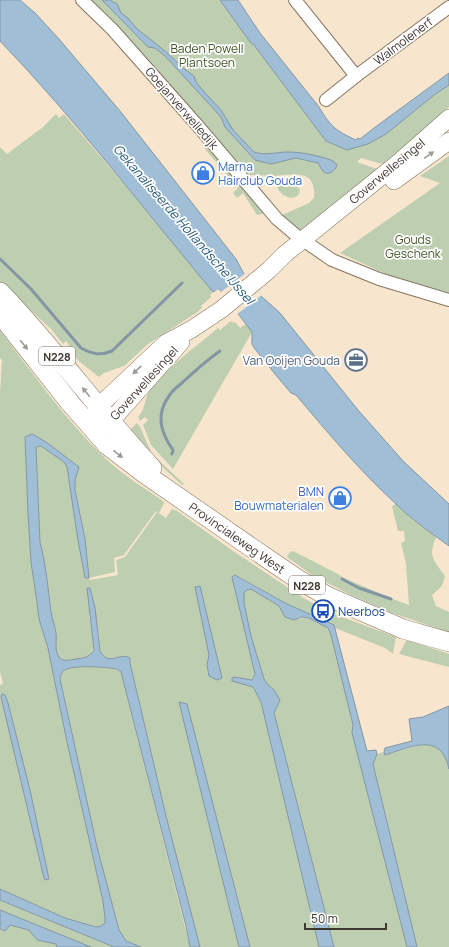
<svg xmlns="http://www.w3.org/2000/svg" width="449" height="947" font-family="Manrope,sans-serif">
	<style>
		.green { fill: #beceb0; fill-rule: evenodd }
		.water { fill: #a0bfd7; stroke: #8396a4 }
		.pier { fill: #f7e5ce }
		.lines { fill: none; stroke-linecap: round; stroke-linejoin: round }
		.stream { stroke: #8396a4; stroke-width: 3 }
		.minor-casing { stroke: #857560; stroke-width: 14 }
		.secondary-casing { stroke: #857560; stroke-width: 18 }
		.primary-casing { stroke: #857560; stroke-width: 20 }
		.minor { stroke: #fff; stroke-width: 12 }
		.secondary { stroke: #fff; stroke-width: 17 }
		.primary { stroke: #fff; stroke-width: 19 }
		.oneway { fill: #9e9b96 }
		.labels { text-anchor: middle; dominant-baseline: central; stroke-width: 3.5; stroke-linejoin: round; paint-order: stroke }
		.shield { fill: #fff; stroke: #78736d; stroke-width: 1 }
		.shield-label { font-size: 11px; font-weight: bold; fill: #3e372e }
		.street-label { font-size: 12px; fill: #3e372e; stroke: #fff }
		.park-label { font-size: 12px; fill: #3f5525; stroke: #fff }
		.shop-label { font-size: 12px; fill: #366cbe; stroke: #fff; text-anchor: start }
		.service-label { font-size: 12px; fill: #4e5e75; stroke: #fff; text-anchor: end }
		.transit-label { font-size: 12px; fill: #164399; stroke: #fff; text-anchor: start }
		.water-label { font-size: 13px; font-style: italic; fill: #275a7b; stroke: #fff }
	</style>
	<rect width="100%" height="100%" fill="#f7e5ce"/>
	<!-- green -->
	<g class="green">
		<path d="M85 0H232L311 115 355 147 449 85V107L408 144 382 164 361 158 357 162 377 169 299 231 280 216 309 203 314 198C317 168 293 175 273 176 263 176 255 174 245 176Z"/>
		<path d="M56 114 59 118 64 114 137 199 213 292 210 295 211 297 201 306 202 308 196 313 148 344 124 366 104 373 99 377 80 362 69 350 71 348 66 341 63 344 51 329 0 282V147L7 154 43 127Z"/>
		<path d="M200 137 267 213 257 215 243 193 237 198 233 193 238 188 205 149Z"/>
		<path d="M449 156V296L399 280 340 253 440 183 420 176Z"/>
		<path d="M290 184 296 186 300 190 299 194C292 202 282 196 277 188L279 185Z"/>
		<path d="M231 321 234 323 235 322 240 328 246 324 252 332 173 469 151 445 143 425 148 420 145 417 140 421 138 417C146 409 144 397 151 389 169 365 196 347 218 328L220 330Z"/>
		<path d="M0 331C33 373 65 420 104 457 121 474 143 487 163 501L164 503 159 513 166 518 172 509 177 511 233 551 305 599 331 613 396 637 393 654 385 648 335 628 334 625 285 603 240 577H232L255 674 252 680 234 677 253 687 261 702 319 947H250L214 810 206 812 239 947H200L166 816 130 663V658C123 655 113 658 105 658 95 648 101 636 97 626 95 622 91 618 89 615L94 645 91 655C84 658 64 664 59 657 53 651 56 641 56 633 55 626 52 619 51 612 48 589 46 565 40 542L36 447 41 446 64 462 67 467 78 539 85 578H89L85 539 75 490V480L79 467 46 442 32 434 25 437 28 513 31 562 37 602 39 619 48 648 67 742 103 901 105 919V923L101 926 97 927 65 918 0 889V685L3 684 0 671V393L2 360 0 358ZM156 511 157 512 125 557 116 560 118 575 90 580 89 578 115 572 114 558 124 555ZM1 695H5L8 704 30 790 49 879 48 880 43 874Z"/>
		<path d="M137 423 140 427 152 454 184 484 182 485 158 463 129 431Z"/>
		<path d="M396 504 413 520 436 537C428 557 433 559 445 576L442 586 432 595 436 606 449 612V632L392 613 353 596 312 575 287 557 290 552 293 551 338 574 342 577 390 598 409 605 406 563 401 543 405 541 404 531H398L392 506Z"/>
		<path d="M251 589 279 606 294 620C308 615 325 621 331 635L353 725 352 733 407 947H334L274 713 276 707 279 703 274 690 268 685 264 679 251 636 244 603V593L246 590Z"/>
		<path d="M406 641H410L449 654V667L399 654Z"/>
		<path d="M76 667C88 667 112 665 121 672L190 947H141L126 941 119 930 97 847 60 679C62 670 68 668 76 667Z"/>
		<path d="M419 745C438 743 445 751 449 769V947H417L373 764 377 754 384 752 386 755Z"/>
		<path d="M0 900 114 947H91L0 910Z"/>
		<path d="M9 925 29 930 37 940 56 944 57 947H0V930L5 931Z"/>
	</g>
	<!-- water -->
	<g class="water">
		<path d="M0 0H20L35 13 59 39 120 111 236 259 244 274 261 296 280 313 358 410 403 461 449 504V546C431 533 412 520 396 504 360 471 328 433 296 395L291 393 275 374 255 349 252 344V332L219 289 213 292C143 208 76 120 0 41Z"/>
		<path d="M102 0H110L117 4 121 13 128 18 136 28 165 51 183 68 194 76 196 82 205 93 221 110 233 130 254 152C266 156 276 152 288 152 300 152 310 154 321 157 328 159 334 160 337 165 336 170 329 176 324 172 321 170 320 165 318 163L296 158 271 164 255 160 225 127 221 117 165 56 155 48 148 47Z"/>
		<path d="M220 0H238L260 33 319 107C330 126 336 131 356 140L358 138 360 139 374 128 449 73V85L434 95 386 134 368 144 347 150 326 141 254 45 250 42Z"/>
		<path d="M32 434 46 442 79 467 75 480V490L85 539 89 578H85L78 540 67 467 64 462 41 446 36 447 40 542C46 565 48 589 51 612 52 619 55 626 56 633 57 641 54 650 59 657 62 662 70 660 76 659 84 658 90 657 94 650L87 588H90L95 608 100 651C108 667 119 652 130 658V663L166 816 200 947H190L186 926 121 672 117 669C107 667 76 665 67 669 62 671 61 674 60 679L97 847 119 930 126 941 141 947H114L0 900V889L65 918 96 927 101 926 105 923V919L103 901 67 742 48 648 39 619 37 602 31 562 28 513 25 437Z"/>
		<path d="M235 575 285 603 334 625 367 751 376 750 377 754 373 764 417 947H407L352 733 353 725 331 635 328 628 309 618 301 617 294 620 285 617 279 606 251 589 247 590 244 593V603L251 636 264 679 268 685 274 690 280 700 274 713 334 947H319L261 702 253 687 232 681V678L234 677 252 680 255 674 232 577Z"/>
		<path d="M200 586 222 678 217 680 209 676 207 665 209 655 195 587Z"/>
		<path d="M2 694 5 695 8 703 30 790 49 879 45 880 43 874 1 697Z"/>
		<path d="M179 702 187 704 250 947H239Z"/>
		<path d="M449 706V769C441 731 411 747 385 755L384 752 385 748 412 741 409 719 423 717Z"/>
		<path d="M0 910 91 947H57L56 944 37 940 29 930 10 925 5 931 0 929Z"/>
	</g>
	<!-- pier -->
	<path class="pier" d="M246 273 263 294 236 315 218 291 214 294H212L218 289 221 292Z"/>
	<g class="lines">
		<!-- stream -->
		<g class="stream">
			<path d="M0 259 31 289 81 348C92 354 100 356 112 351L182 283"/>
			<path d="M172 454 173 450C161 433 155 415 169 396 172 390 179 386 184 381 196 370 207 360 220 351"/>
			<path d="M342 579 359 588 391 599"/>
		</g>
		<!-- minor casing -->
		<g class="minor-casing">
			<g id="minor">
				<path d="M82 0 112 29 198 126 277 219 297 236 332 260 379 279 449 300"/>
				<path d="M295 0 356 76 449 7"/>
				<path d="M326 100 356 76"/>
			</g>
		</g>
		<!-- secondary casing -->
		<g class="secondary-casing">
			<g id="secondary">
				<path d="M394 181 449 141"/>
				<path d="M93 419 98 407 166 343 192 329 222 309 269 270 285 254 398 163 449 118"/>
				<path d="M98 425 110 422 181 342"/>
			</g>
		</g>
		<!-- primary casing -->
		<g class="primary-casing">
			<g id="primary">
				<path d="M0 292C54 348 99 411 152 468"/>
				<path d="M0 314 71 404 107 445 145 474 268 559 299 580 329 597 403 629 449 642"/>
			</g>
		</g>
		<!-- minor -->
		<use href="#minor" class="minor"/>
		<!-- secondary -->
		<use href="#secondary" class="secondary"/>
		<!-- primary -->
		<use href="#primary" class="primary"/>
	</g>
	<!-- one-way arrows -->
	<defs><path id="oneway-solid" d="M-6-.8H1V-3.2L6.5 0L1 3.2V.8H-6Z"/></defs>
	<g class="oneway">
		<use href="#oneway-solid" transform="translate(429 155) rotate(-35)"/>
		<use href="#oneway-solid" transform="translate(24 345) rotate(51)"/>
		<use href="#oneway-solid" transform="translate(137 370) rotate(136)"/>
		<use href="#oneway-solid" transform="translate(86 392) rotate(-129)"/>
		<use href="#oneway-solid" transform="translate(118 454) rotate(38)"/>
	</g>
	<!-- icons -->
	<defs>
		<g id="shop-ring" transform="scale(1.15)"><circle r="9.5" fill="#fff" stroke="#3f7fe0" stroke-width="1.5"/><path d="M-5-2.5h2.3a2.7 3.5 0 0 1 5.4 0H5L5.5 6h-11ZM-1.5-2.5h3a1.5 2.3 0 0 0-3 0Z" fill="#3f7fe0"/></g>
		<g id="office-ring" transform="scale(1.15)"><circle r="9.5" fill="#fff" stroke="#5c6f8a" stroke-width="1.5"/><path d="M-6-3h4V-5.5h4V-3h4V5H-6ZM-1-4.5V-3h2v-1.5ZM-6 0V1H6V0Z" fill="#5c6f8a"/></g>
		<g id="bus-ring" transform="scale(1.15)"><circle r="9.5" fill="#fff" stroke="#1a4fb4" stroke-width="1.5"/><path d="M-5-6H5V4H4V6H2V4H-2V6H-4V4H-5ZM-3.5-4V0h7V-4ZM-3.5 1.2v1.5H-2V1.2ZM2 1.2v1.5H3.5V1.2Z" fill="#1a4fb4"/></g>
	</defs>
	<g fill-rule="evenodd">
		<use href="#shop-ring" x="203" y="173"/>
		<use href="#office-ring" x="356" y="360"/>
		<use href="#shop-ring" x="340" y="498"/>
		<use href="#bus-ring" x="323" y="611"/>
	</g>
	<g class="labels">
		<!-- shield labels -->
		<g class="shield">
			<rect x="39" y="347" width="36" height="18" rx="3"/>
			<rect x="289" y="576" width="36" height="18" rx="3"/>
		</g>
		<g class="shield-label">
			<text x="57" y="356">N228</text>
			<text x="307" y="585">N228</text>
		</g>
		<!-- street labels -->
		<g class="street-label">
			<text transform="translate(403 41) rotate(-37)">Walmolenerf</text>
			<text transform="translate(182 108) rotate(49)">Goejanverwelledijk</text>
			<text transform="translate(387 171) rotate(-40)">Goverwellesingel</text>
			<text transform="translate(144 383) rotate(-48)">Goverwellesingel</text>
			<text transform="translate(237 538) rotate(35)">Provincialeweg West</text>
		</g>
		<!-- park labels -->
		<g class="park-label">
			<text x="207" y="48">Baden Powell<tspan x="207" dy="14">Plantsoen</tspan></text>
			<text x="413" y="239">Gouds<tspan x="413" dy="14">Geschenk</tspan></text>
		</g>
		<!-- shop labels -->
		<g class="shop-label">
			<text x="218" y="166">Marna<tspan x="218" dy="14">Hairclub Gouda</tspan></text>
			<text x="324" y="491" text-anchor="end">BMN<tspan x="324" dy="14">Bouwmaterialen</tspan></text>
		</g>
		<!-- service labels -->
		<g class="service-label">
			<text x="340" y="360">Van Ooijen Gouda</text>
		</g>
		<!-- transit labels -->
		<g class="transit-label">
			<text x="338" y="611">Neerbos</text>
		</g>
		<!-- water labels -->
		<g class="water-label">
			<text transform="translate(184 224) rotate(49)">Gekanaliseerde Hollandsche IJssel</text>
		</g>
	</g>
	<!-- scale -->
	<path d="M305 923v6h81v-6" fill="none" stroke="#3e372e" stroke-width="2"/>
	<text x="311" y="923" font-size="12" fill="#3e372e" stroke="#ffffff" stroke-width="3" paint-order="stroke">50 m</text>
</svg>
